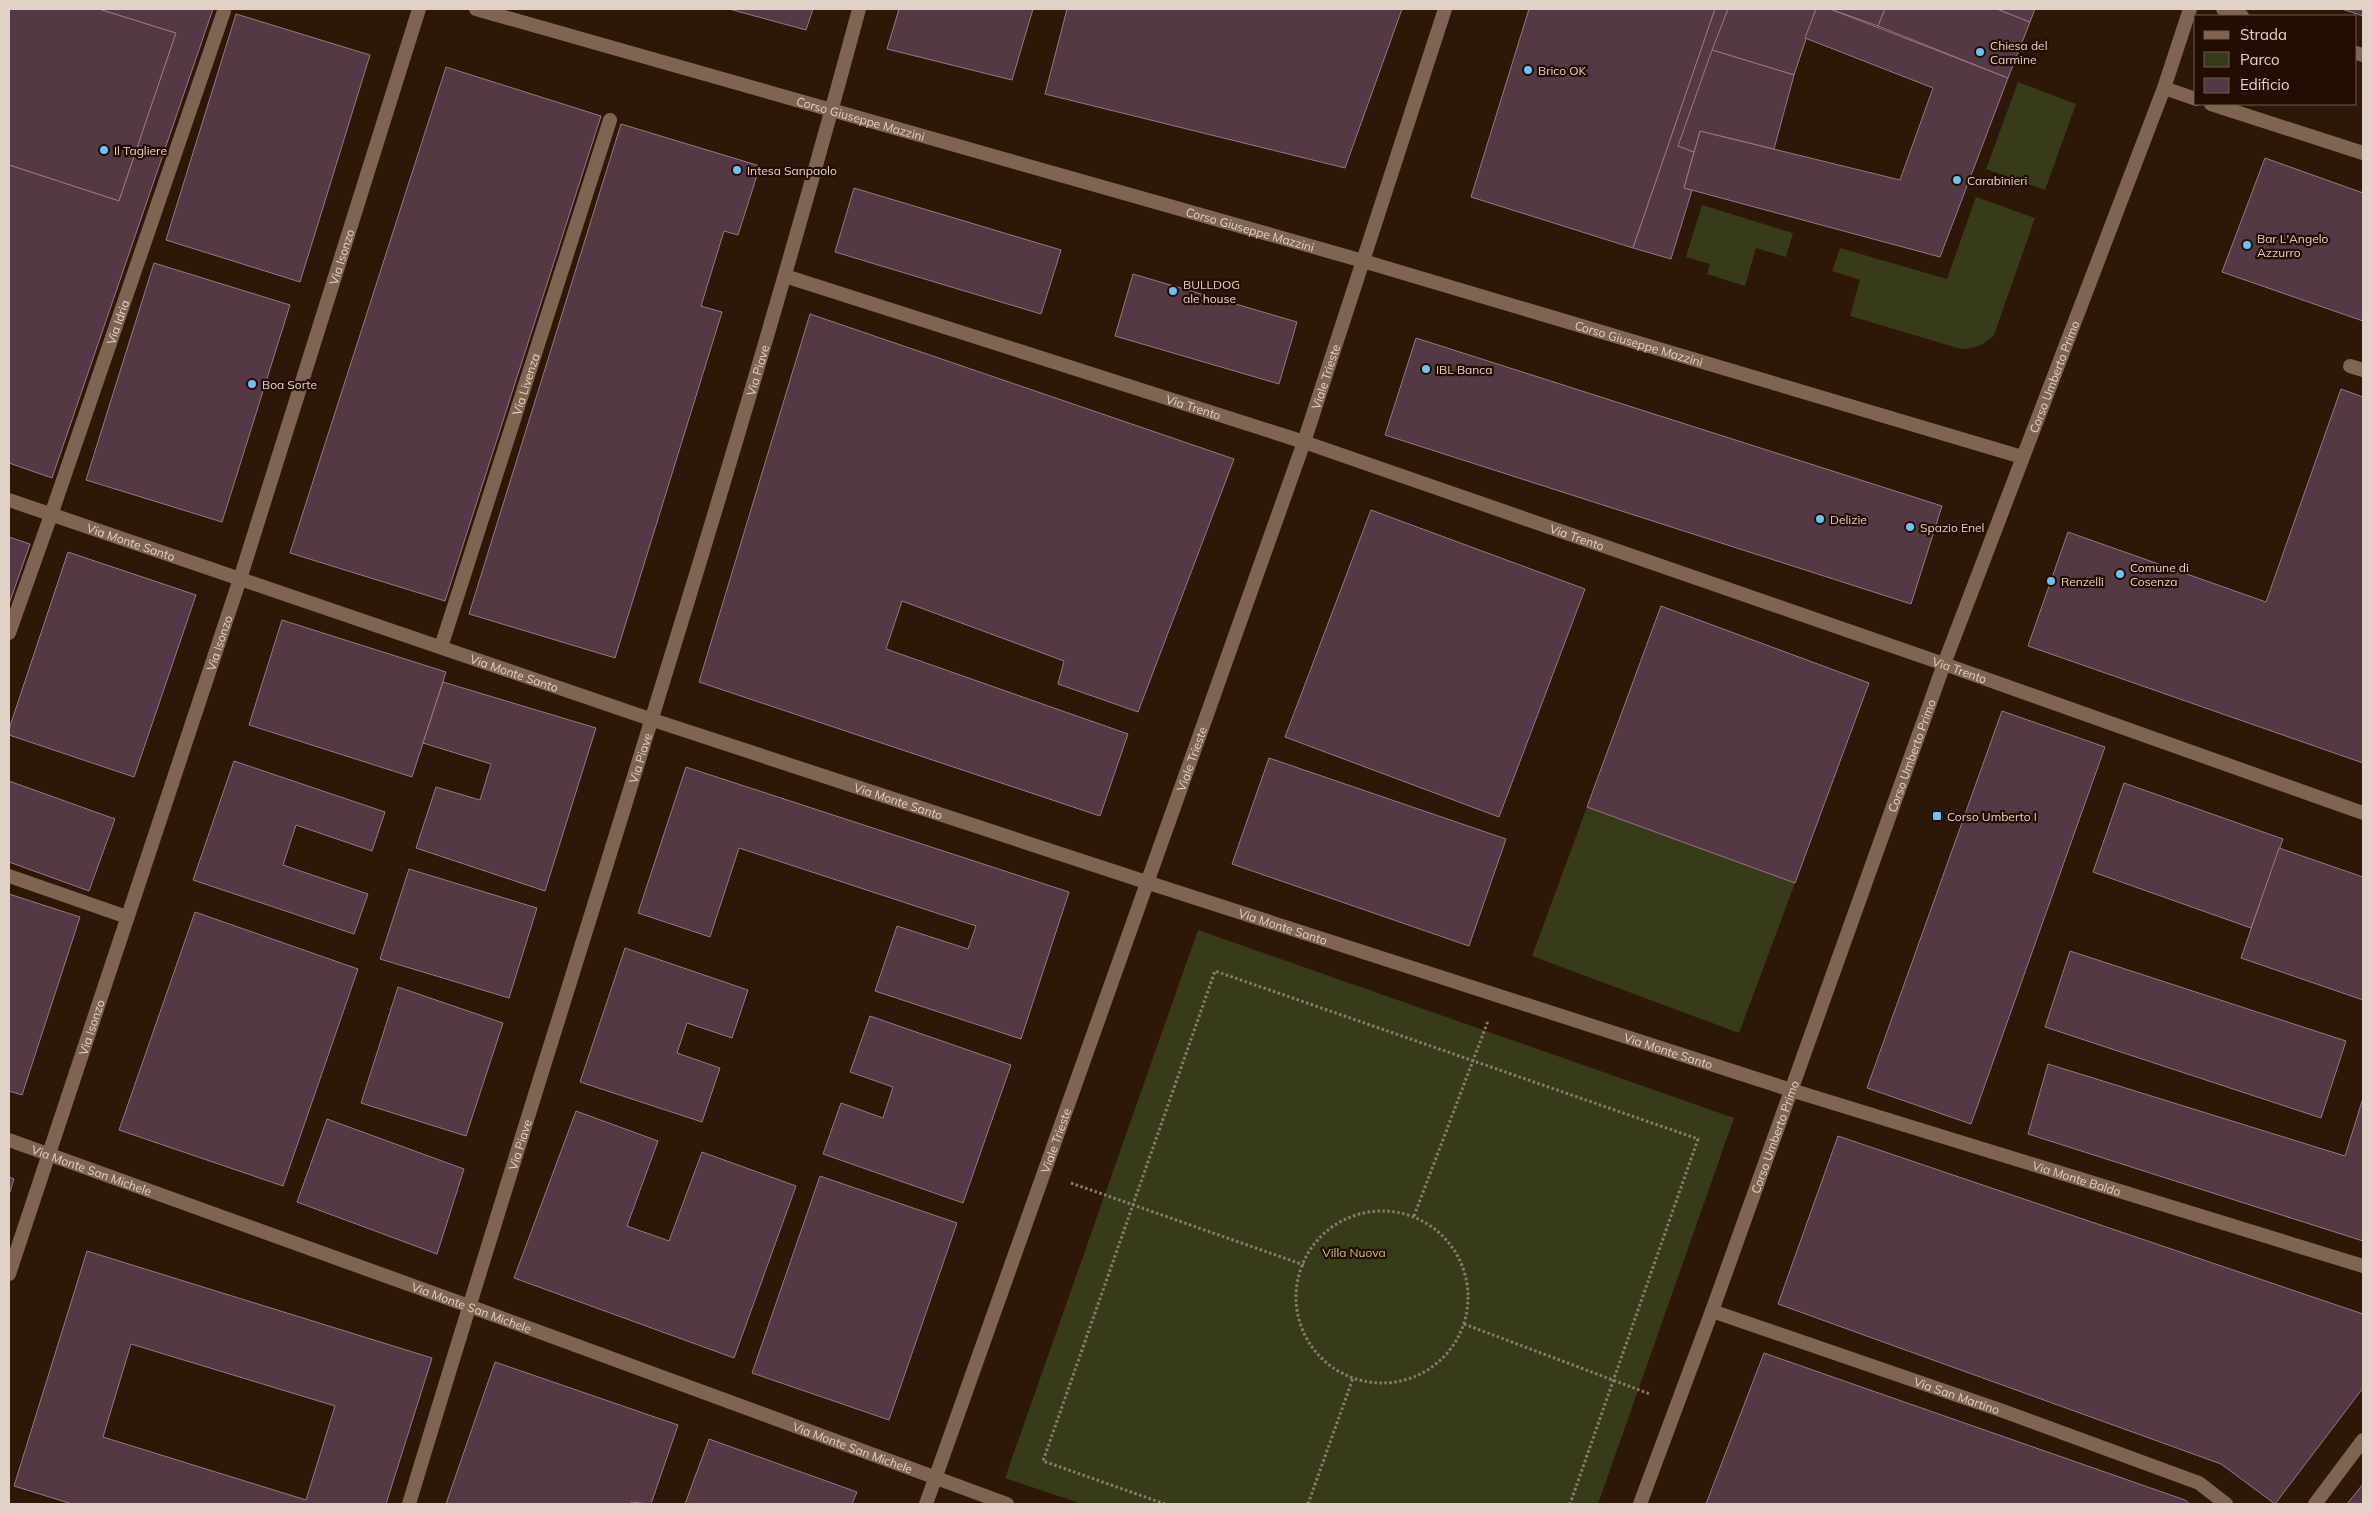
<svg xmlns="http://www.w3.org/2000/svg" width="2372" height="1513" font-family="Mulish,sans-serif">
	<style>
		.green { fill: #383b19 }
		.building { fill: #543844; stroke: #987785; fill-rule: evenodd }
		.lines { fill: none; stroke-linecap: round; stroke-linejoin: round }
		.path { stroke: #8d7a6d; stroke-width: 3; stroke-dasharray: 2.5 2.5; stroke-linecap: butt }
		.service { stroke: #806452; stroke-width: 14 }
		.pedestrian { stroke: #806452; stroke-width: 14 }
		.minor { stroke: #806452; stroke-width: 14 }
		.tertiary { stroke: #806452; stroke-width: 14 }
		.poi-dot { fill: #6ec2f3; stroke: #230d01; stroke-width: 2 }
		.labels { text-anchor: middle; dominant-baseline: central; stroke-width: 4.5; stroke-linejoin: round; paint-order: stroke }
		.poi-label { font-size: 12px; fill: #e1d1c7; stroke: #230d01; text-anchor: start }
		.street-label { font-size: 12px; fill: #e1d1c7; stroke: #230d01 }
		.park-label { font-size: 12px; fill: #bec67b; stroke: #230d01 }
	</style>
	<rect width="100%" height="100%" fill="#2d1707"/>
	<!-- green -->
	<g class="green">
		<path d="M2018 82 2076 104 2045 190 1986 169Z"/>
		<path d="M1976 197 2035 218 1994 335C1985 344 1975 349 1961 349L1850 316 1860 280 1832 271 1840 248 1947 279Z"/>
		<path d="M1702 205 1793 233 1786 257 1756 248 1745 286 1707 274 1710 264 1686 257Z"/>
		<path d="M1587 807 1795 883 1739 1033 1532 956Z"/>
		<path d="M1198 930 1734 1118 1598 1504H1082L1005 1478Z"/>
	</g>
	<!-- building -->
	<g class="building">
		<path d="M9 9H99L176 33 119 201 9 165Z"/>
		<path d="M99 9H213L52 478 9 463V165L119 201 176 33Z"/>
		<path d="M729 9H813L806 30Z"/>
		<path d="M899 9H1033L1012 80 887 49Z"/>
		<path d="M1067 9H1402L1345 168 1045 94Z"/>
		<path d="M1529 9H1715L1633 248 1471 197Z"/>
		<path d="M1715 9H1728L1678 146 1694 152 1684 188 1692 190 1671 259 1633 248Z"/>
		<path d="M1728 9H1816L1794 75 1712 50Z"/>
		<path d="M1816 9H1830L2008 78 1940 257 1684 188 1700 131 1900 180 1933 88 1805 38Z"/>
		<path d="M1830 9H1885L1878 26Z"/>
		<path d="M1885 9H1997L2030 22 2008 78 1878 26Z"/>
		<path d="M1997 9H2035L2030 22Z"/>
		<path d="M2342 9H2363V16Z"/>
		<path d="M236 14 370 55 300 282 166 240Z"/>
		<path d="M1712 50 1794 75 1774 149 1700 131 1694 152 1678 146Z"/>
		<path d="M446 67 601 116 445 601 290 553Z"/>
		<path d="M621 124 760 166 738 235 724 231 701 306 722 312 615 658 469 614Z"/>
		<path d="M2265 158 2363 193V321L2222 272Z"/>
		<path d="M854 188 1061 250 1041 314 835 252Z"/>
		<path d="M154 263 290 305 222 522 86 480Z"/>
		<path d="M1133 274 1297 322 1279 384 1115 336Z"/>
		<path d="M810 314 1234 459 1138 712 1058 684 1064 661 902 601 886 649 1128 734 1100 816 699 682Z"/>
		<path d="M1416 338 1942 506 1911 604 1385 435Z"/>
		<path d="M2341 389 2363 397V763L2028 646 2068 532 2266 602Z"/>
		<path d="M1371 510 1585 589 1499 817 1285 737Z"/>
		<path d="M9 537 30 544 9 604Z"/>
		<path d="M68 552 196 595 134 777 9 735V729Z"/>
		<path d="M1661 606 1869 683 1795 883 1587 807Z"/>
		<path d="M282 620 446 672 412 777 249 725Z"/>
		<path d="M443 682 596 728 545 891 416 848 436 787 480 800 491 764 423 743Z"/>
		<path d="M2002 711 2105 747 1971 1124 1867 1088Z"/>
		<path d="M1269 758 1506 839 1469 946 1232 864Z"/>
		<path d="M234 761 385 812 372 851 296 825 283 865 368 894 354 934 193 880Z"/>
		<path d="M686 767 1069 892 1021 1039 875 991 897 926 968 949 976 926 739 848 710 937 638 913Z"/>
		<path d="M9 781 115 819 89 891 9 862Z"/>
		<path d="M2124 783 2283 839 2251 928 2093 872Z"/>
		<path d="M2279 848 2363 877V1000L2241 958Z"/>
		<path d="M409 869 537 908 509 998 380 959Z"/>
		<path d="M9 894 80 917 22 1095 9 1091Z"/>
		<path d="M195 912 358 969 283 1186 119 1130Z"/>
		<path d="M625 948 748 990 732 1038 687 1023 677 1053 720 1068 702 1122 580 1082Z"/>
		<path d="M2070 951 2346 1041 2321 1118 2045 1027Z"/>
		<path d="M398 987 503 1023 466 1136 361 1103Z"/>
		<path d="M870 1016 1011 1065 963 1203 823 1154 841 1103 883 1118 893 1087 850 1072Z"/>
		<path d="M2048 1064 2345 1156 2363 1098V1241L2028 1134Z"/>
		<path d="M576 1111 658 1141 627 1226 669 1241 702 1152 796 1186 734 1358 514 1278Z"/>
		<path d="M327 1119 464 1169 437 1254 297 1202Z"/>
		<path d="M1838 1136 2363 1314V1388L2275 1504 2221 1464 1778 1304Z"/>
		<path d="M820 1176 957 1223 889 1420 752 1373Z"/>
		<path d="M9 1177 14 1179 9 1195Z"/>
		<path d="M87 1251 432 1358 386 1504H72L14 1486ZM131 1344 335 1406 306 1500 103 1437Z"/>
		<path d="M1764 1353 2185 1500 2190 1504H1706Z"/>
		<path d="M495 1362 678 1425 651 1504 631 1502V1504H446Z"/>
		<path d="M709 1439 857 1492 852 1504H685Z"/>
		<path d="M2363 1484V1504H2347Z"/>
	</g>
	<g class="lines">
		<!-- path -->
		<g class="path">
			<path d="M1071 1183 1304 1265"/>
			<circle cx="1382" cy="1297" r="86"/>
			<path d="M1414 1216 1488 1021"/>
			<path d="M1464 1324 1650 1394"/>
			<path d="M1165 1504 1043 1461 1215 971 1698 1139 1570 1504"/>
			<path d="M1308 1504 1353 1378"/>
		</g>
		<!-- service -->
		<path class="service" d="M9 876 127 917"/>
		<!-- pedestrian -->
		<g class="pedestrian">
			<path id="s1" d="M476 9 1363 261 2022 457"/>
			<path d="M2350 366 2363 370"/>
			<path id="s2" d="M51 515 224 11"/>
		</g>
		<!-- minor -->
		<g class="minor">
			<path d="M2164 88 2196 99"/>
			<path d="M2211 104 2363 153"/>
			<path id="s3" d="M785 276 1304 442 1944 664 2363 813"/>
			<path id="s4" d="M9 500 653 720 1146 882"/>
			<path d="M9 633 51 515"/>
			<path id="s5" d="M441 647 610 120"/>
			<path id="s6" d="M1791 1090 2363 1266"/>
			<path id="s7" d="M9 1140 469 1306 1007 1504"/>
			<path id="s8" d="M9 1274 240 579 419 9"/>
			<path id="s9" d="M1712 1311 2003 1411 2199 1483 2226 1504"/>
			<path id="s10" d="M409 1504C559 1006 724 512 859 9"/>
			<path d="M2315 1504 2363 1440"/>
		</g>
		<!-- tertiary -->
		<g class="tertiary">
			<path d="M2223 9 2242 16"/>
			<path d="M2356 53 2363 55"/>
			<path id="s11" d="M1146 882 1791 1090"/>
			<path id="s12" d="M926 1504 1304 442 1445 9"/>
			<path id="s13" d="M1640 1504 1712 1311 1944 664 2164 88 2190 9"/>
		</g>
	</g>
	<!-- markers -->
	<g class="poi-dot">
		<circle cx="1980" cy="52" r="5"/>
		<circle cx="1528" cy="70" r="5"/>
		<circle cx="104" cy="150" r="5"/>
		<circle cx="737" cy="170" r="5"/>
		<circle cx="1957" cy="180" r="5"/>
		<circle cx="2247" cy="245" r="5"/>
		<circle cx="1173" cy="291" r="5"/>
		<circle cx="1426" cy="369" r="5"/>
		<circle cx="252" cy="384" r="5"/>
		<circle cx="1820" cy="519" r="5"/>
		<circle cx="1910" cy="527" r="5"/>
		<circle cx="2120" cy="574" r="5"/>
		<circle cx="2051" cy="581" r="5"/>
		<rect x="1932" y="811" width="10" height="10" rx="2.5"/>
	</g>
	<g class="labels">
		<!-- poi labels -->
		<g class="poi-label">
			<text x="1990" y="45">Chiesa del<tspan x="1990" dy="14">Carmine</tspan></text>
			<text x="1538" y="70">Brico OK</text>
			<text x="114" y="150">Il Tagliere</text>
			<text x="747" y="170">Intesa Sanpaolo</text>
			<text x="1967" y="180">Carabinieri</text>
			<text x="2257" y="238">Bar L'Angelo<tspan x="2257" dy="14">Azzurro</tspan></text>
			<text x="1183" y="284">BULLDOG<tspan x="1183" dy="14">ale house</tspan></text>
			<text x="1436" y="369">IBL Banca</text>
			<text x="262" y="384">Boa Sorte</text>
			<text x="1830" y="519">Delizie</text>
			<text x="1920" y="527">Spazio Enel</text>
			<text x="2130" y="567">Comune di<tspan x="2130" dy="14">Cosenza</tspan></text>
			<text x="2061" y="581">Renzelli</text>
			<text x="1947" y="816">Corso Umberto I</text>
		</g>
		<!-- street labels -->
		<g class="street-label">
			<text stroke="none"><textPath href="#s1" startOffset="400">Corso Giuseppe Mazzini</textPath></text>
			<text stroke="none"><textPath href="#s1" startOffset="805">Corso Giuseppe Mazzini</textPath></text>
			<text stroke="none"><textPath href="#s8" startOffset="1070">Via Isonzo</textPath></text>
			<text stroke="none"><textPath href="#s2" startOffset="204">Via Idria</textPath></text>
			<text stroke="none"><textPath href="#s1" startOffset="1210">Corso Giuseppe Mazzini</textPath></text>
			<text stroke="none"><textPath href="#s10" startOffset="1186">Via Piave</textPath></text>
			<text stroke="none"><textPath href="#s12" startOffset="1196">Viale Trieste</textPath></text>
			<text stroke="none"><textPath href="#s13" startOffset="1201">Corso Umberto Primo</textPath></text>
			<text stroke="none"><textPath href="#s5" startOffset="276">Via Livenza</textPath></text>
			<text stroke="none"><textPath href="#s3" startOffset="429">Via Trento</textPath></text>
			<text stroke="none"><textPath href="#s3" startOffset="834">Via Trento</textPath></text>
			<text stroke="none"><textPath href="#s4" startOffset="129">Via Monte Santo</textPath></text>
			<text stroke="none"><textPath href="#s8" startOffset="665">Via Isonzo</textPath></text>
			<text stroke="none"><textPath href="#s3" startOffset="1239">Via Trento</textPath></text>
			<text stroke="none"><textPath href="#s4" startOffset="534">Via Monte Santo</textPath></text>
			<text stroke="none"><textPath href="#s13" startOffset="796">Corso Umberto Primo</textPath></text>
			<text stroke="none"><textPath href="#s10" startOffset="781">Via Piave</textPath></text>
			<text stroke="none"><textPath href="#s12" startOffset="791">Viale Trieste</textPath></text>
			<text stroke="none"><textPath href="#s4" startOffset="939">Via Monte Santo</textPath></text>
			<text stroke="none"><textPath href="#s11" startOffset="144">Via Monte Santo</textPath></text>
			<text stroke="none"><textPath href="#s8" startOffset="260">Via Isonzo</textPath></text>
			<text stroke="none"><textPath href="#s11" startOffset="549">Via Monte Santo</textPath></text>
			<text stroke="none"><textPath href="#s13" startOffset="391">Corso Umberto Primo</textPath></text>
			<text stroke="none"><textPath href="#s12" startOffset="386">Viale Trieste</textPath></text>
			<text stroke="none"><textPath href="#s10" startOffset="376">Via Piave</textPath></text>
			<text stroke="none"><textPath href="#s7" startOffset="88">Via Monte San Michele</textPath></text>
			<text stroke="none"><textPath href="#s6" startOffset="299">Via Monte Baldo</textPath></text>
			<text stroke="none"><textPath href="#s7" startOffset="492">Via Monte San Michele</textPath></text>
			<text stroke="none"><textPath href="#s9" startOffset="259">Via San Martino</textPath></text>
			<text stroke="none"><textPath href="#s7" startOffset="898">Via Monte San Michele</textPath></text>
		</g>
		<!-- park labels -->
		<g class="park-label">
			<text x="1354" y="1252">Villa Nuova</text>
		</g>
	</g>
	<!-- border -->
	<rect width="2372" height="1513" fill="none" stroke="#e1d1c7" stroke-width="20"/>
	<!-- legend -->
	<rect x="2194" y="15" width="162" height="90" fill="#230d01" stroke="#6f5b50"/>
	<rect x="2204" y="31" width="25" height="8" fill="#806452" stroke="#6f5b50"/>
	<text x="2240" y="40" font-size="15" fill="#e1d1c7">Strada</text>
	<rect x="2204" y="52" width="25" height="15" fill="#383b19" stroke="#6f5b50"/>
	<text x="2240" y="65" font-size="15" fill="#e1d1c7">Parco</text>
	<rect x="2204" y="78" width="25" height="15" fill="#543844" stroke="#6f5b50"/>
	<text x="2240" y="90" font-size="15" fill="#e1d1c7">Edificio</text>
</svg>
